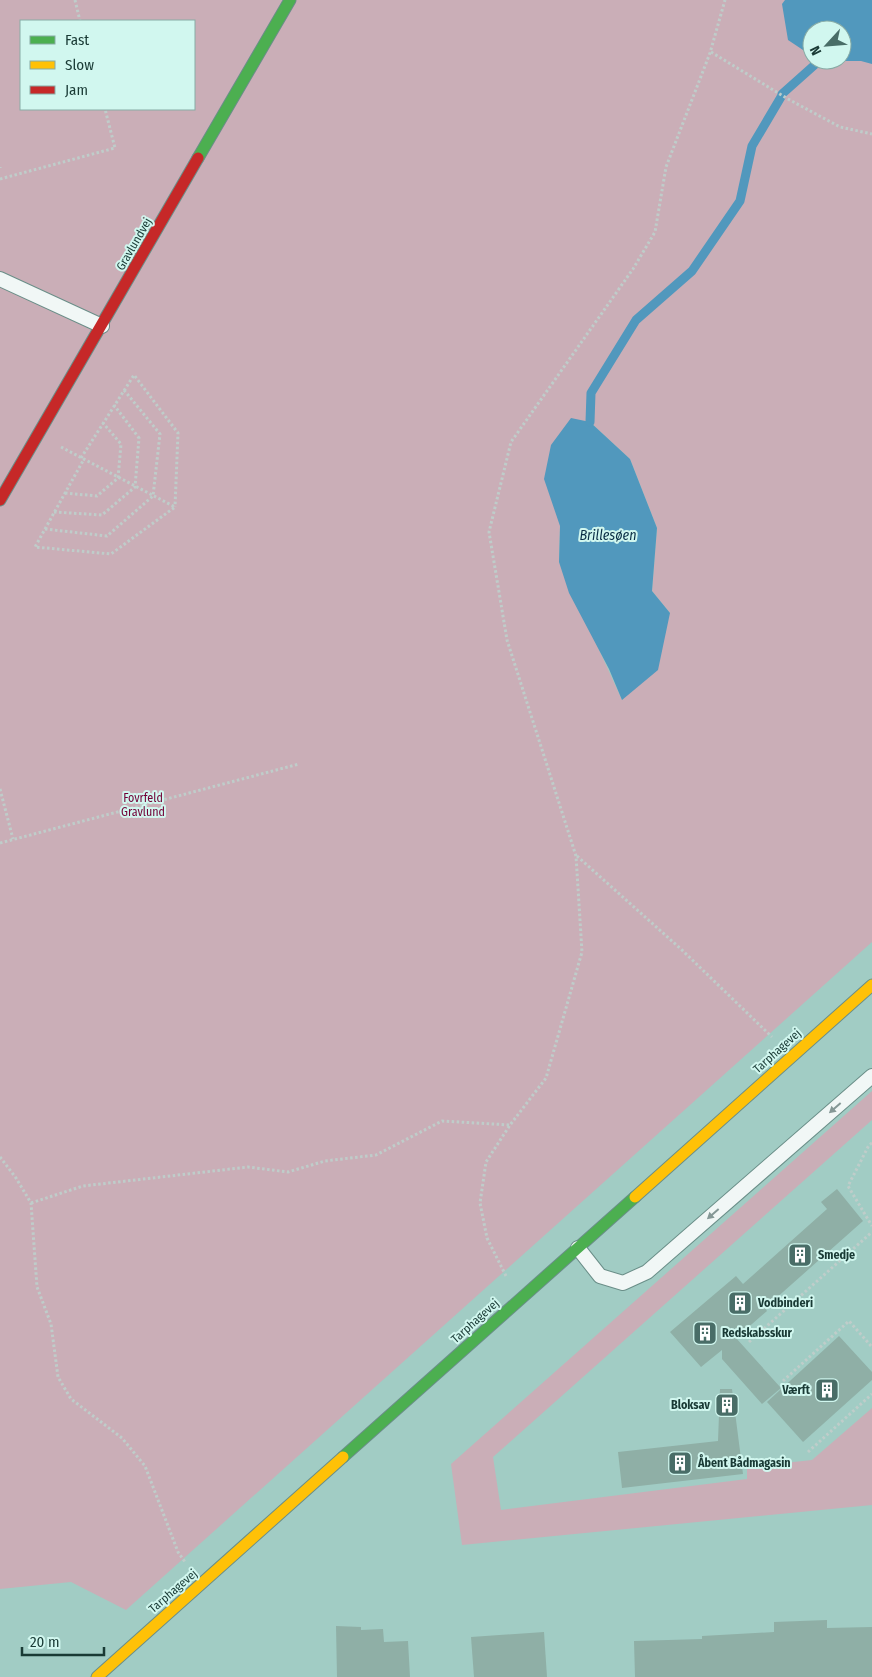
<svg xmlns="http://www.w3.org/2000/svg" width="872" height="1677" font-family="'Fira Sans Condensed',sans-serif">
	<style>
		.green { fill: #caaeb7; fill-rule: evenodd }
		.water { fill: #5198bd }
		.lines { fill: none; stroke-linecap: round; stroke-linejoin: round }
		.stream { stroke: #5198bd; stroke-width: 9 }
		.building { fill: #8fafa6 }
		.lane-casing { stroke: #6a8e88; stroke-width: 16 }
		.fast-casing { stroke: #6a8e88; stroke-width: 13 }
		.slow-casing { stroke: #6a8e88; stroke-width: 13 }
		.jam-casing { stroke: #6a8e88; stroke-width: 13 }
		.path { stroke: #bfcdca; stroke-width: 3; stroke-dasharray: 2.5 2.5; stroke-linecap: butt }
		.lane { stroke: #f1f7f6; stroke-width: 14 }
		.fast { stroke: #4caf50; stroke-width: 11 }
		.slow { stroke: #ffc107; stroke-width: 11 }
		.jam { stroke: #c62828; stroke-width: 11 }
		.oneway { fill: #859896 }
		.labels { text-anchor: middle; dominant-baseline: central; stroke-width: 4; stroke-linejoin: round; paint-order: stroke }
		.street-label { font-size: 12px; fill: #193a35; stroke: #d1f7ef }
		.park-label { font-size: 12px; fill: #720036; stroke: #d1f7ef }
		.poi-label { font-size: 12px; font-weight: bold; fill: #193a35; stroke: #d1f7ef; text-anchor: start }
		.water-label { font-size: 14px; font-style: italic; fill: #0b2e46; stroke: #d1f7ef }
	</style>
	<rect width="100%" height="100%" fill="#a1ccc4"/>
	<!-- green -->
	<g class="green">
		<path d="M0 0H872V942L126 1610 71 1582 0 1589ZM21 21H194V109H21ZM812 30H842V60H812ZM590 422 630 459 657 528 652 591 670 613 622 700 559 562 560 526Z"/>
		<path d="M872 1091V1120L493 1457 501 1510 747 1479V1467L812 1460 872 1408V1505L462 1545 451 1464Z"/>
	</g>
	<!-- water -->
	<g class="water">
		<path d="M785 0H872V64L861 61H819L817 60H842V30H812V56L788 40 782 4Z"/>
		<path d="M571 418 590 422 630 459 657 528 652 591 670 613 658 670 622 700 609 669 569 593 559 562 560 526 544 479 551 445Z"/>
	</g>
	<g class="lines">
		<!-- stream -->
		<g class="stream">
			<path d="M782 94 819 61"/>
			<path d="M590 422 591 393 636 320 692 271 740 201 752 146 781 97"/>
		</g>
	</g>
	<!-- building -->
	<g class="building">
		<path d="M837 1189 863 1221 765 1308 767 1311 736 1338 781 1388 762 1404 722 1359V1350L701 1367 670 1332 736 1276 743 1284 827 1209 821 1202Z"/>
		<path d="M839 1336 872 1372V1380L803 1442 767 1402Z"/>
		<path d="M720 1389H732L743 1474 622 1488 618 1452 718 1441Z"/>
		<path d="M827 1620V1628L872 1627V1677H635L634 1641 702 1639V1636L774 1632V1622Z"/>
		<path d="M336 1626 361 1627V1630L383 1629 384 1642 408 1641 410 1677H337Z"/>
		<path d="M544 1632 547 1677H474L471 1637Z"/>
	</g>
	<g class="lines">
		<!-- lane casing -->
		<g class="lane-casing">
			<g id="lane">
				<path d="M0 279 102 326"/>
				<path d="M578 1248 600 1276 623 1283 647 1272 872 1076"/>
			</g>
		</g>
		<!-- fast casing -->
		<g class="fast-casing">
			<g id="fast">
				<path d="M198 158 290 0"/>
				<path d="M343 1457 635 1197"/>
			</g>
		</g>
		<!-- slow casing -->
		<g class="slow-casing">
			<g id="slow">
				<path d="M635 1197 872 985"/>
				<path d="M97 1677 343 1457"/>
			</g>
		</g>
		<!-- jam casing -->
		<g class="jam-casing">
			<path id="jam" d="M0 500 198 158"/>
		</g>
		<!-- path -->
		<g class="path">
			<path d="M75 0 80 21"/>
			<path d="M711 52 788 99 840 127 872 134"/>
			<path d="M0 167V168"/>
			<path d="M0 179 115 148 105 109"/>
			<path d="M61 447 175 507 111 554 35 547 84 459"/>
			<path d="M81 458 134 375 178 433 175 507"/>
			<path d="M65 493 97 496 118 478 121 444 103 423"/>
			<path d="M54 512 102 515 135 487 139 438 114 405"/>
			<path d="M45 529 107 536 153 496 160 434 124 390"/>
			<path d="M0 789 13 839"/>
			<path d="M0 843 299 764"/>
			<path d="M577 856 682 950 772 1037"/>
			<path d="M872 1143 869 1145 848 1186 872 1226"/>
			<path d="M0 1157 16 1178 31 1203 37 1287 51 1324 58 1377 71 1399 122 1438 145 1466 178 1552 185 1562"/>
			<path d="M31 1203 83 1186 248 1167 288 1172 325 1161 376 1155 442 1121 510 1125"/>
			<path d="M506 1276 487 1238 480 1203 486 1162 510 1125 546 1078 582 952 576 856 507 640 489 532 511 442 633 269 655 232 666 167 710 53 725 0"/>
			<path d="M749 1342 872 1232"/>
			<path d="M783 1381 849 1321 872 1347"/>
			<path d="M808 1452 872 1394"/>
		</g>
		<!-- lane -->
		<use href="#lane" class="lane"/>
		<!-- fast -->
		<use href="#fast" class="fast"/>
		<!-- slow -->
		<use href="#slow" class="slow"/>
		<!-- jam -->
		<use href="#jam" class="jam"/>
	</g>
	<!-- one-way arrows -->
	<defs><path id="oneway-solid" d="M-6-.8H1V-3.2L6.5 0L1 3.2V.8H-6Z" transform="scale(1.25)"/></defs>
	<g class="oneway">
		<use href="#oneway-solid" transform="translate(835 1108) rotate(139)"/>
		<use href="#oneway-solid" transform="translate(713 1214) rotate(139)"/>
	</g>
	<!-- icons -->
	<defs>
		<g id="building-square" transform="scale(1.25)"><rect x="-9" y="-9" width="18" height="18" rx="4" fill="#496d67" stroke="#d1f7ef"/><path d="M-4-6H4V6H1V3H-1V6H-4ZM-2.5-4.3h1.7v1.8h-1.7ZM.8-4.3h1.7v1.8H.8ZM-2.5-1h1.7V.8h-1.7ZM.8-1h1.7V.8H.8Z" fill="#fff"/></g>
	</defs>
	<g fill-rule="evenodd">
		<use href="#building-square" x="800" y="1255"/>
		<use href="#building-square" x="740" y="1303"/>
		<use href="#building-square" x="705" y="1333"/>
		<use href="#building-square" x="827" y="1390"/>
		<use href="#building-square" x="727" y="1405"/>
		<use href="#building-square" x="680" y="1463"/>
	</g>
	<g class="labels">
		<!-- street labels -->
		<g class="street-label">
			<text transform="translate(134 244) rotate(-60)">Gravlundvej</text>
			<text transform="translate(777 1051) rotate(-42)">Tarphagevej</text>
			<text transform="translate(475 1321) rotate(-42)">Tarphagevej</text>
			<text transform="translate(173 1591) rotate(-41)">Tarphagevej</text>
		</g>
		<!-- park labels -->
		<g class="park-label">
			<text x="143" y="798">Fovrfeld<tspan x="143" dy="14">Gravlund</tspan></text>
		</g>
		<!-- poi labels -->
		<g class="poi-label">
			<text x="818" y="1255">Smedje</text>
			<text x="758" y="1303">Vodbinderi</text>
			<text x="722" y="1333">Redskabsskur</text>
			<text x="810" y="1390" text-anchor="end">Værft</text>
			<text x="710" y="1405" text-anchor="end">Bloksav</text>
			<text x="698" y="1463">Åbent Bådmagasin</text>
		</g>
		<!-- water labels -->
		<g class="water-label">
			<text x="608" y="535">Brillesøen</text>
		</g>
	</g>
	<!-- legend -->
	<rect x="20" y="20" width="175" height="90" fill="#d1f7ef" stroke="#87aba5"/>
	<rect x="30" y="36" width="25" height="8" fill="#4caf50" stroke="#87aba5"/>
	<text x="65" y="45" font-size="15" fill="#193a35">Fast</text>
	<rect x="30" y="61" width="25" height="8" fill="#ffc107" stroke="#87aba5"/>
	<text x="65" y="70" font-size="15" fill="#193a35">Slow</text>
	<rect x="30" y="86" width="25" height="8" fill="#c62828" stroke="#87aba5"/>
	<text x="65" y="95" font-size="15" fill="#193a35">Jam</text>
	<!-- north arrow -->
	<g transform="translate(827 45) rotate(244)"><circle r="24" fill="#d1f7ef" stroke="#87aba5"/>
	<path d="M0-4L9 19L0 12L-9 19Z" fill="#496d67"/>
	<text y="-8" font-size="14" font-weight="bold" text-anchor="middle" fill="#193a35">N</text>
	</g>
	<!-- scale -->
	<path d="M22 1647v8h82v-8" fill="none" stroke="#193a35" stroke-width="2.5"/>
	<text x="30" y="1647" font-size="15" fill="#193a35" stroke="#d1f7ef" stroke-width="4" paint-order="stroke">20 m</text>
</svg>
